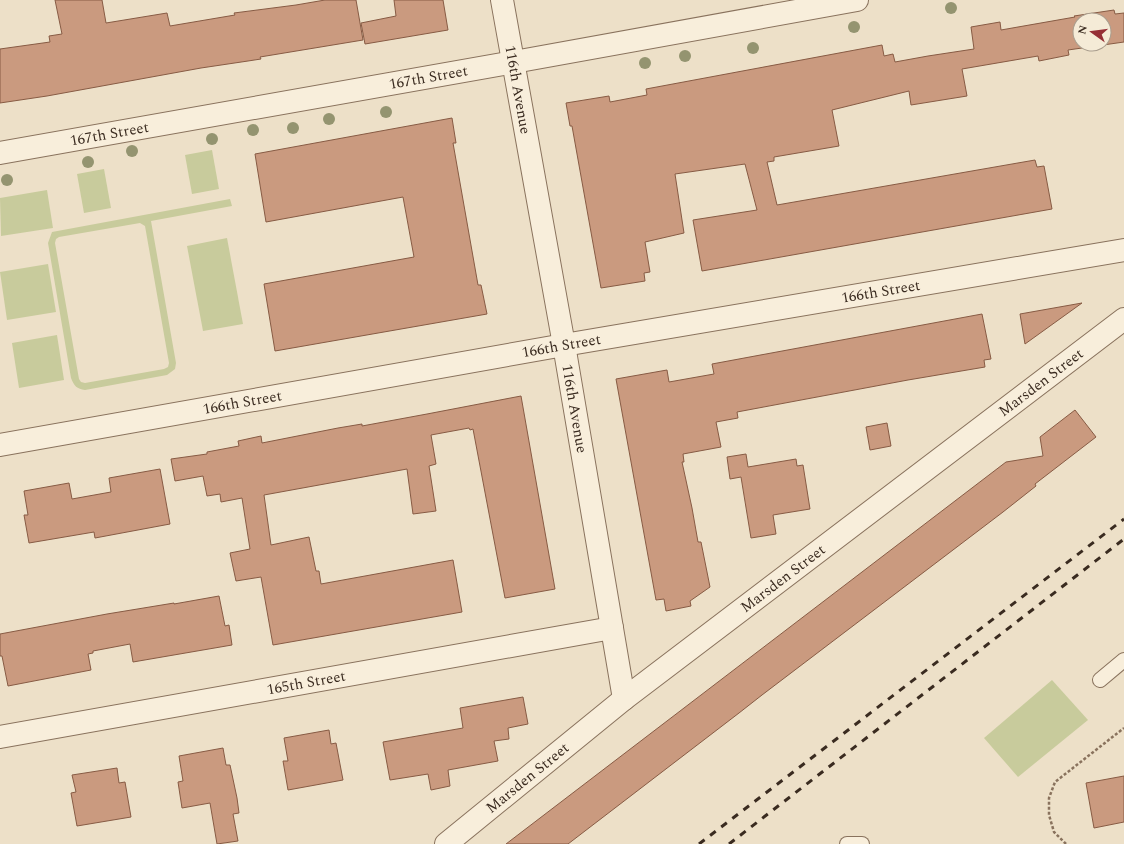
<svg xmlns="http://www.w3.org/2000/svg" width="1124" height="844" font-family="Spectral,serif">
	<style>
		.green { fill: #c8cb9c; fill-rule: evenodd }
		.building { fill: #ca9a7f; stroke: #875b44; fill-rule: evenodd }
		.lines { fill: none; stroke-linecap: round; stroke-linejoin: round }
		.lane-casing { stroke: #89725d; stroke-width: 16 }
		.street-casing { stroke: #89725d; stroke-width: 24 }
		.path { stroke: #89725d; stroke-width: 2.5; stroke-dasharray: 3 2; stroke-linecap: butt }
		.lane { stroke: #f8eedb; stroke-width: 14 }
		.street { stroke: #f8eedb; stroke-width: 22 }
		.rail { stroke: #3a2b20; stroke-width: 3; stroke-dasharray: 7 7; stroke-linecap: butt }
		.tree { fill: #949470 }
		.labels { text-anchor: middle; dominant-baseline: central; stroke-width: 3.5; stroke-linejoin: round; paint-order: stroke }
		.street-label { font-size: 15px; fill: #3a2b20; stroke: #f5ebd7 }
	</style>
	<rect width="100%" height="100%" fill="#ede0c8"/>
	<!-- green -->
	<g class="green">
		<path d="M212 150 219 189 192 194 185 155Z"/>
		<path d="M104 169 111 208 84 213 77 174Z"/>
		<path d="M47 190 53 228 1 236 0 198Z"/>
		<path d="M230 199 232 206 151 221 176 363 175 369 167 375 85 390C77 389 74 386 71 378L48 243 52 232ZM140 223 145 226 169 363 168 367 164 369 85 383 81 382 79 379 55 243 56 239 59 237Z"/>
		<path d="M227 238 243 324 203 331 187 246Z"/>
		<path d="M48 264 56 312 7 320 0 272Z"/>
		<path d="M57 335 64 380 19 388 12 343Z"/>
		<path d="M1052 680 1088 720 1018 777 984 738Z"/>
	</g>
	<!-- building -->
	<g class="building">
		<path d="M55 0H102L106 23 167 13 170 26 235 15 234 13 296 5 325 0H356L363 40 260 57 261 59 248 61 201 68 47 96 0 103V49L50 42 49 36 62 34Z"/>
		<path d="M394 0H443L448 30 365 44 361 23 396 16Z"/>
		<path d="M1114 10 1115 14 1124 13V42L1068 50 1069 55 1039 61 1038 56 962 69 967 96 911 105 909 91 832 110 839 146 774 157V161L767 162 777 205 1035 160 1037 167 1044 166 1052 209 702 271 693 220 757 210 745 164 675 174 684 233 645 242 650 272 644 273 645 281 601 288 572 126H570L566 103 609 96 610 102 647 95 646 89 882 45 884 56 893 54 895 62 928 56 974 49 971 27 1000 22 1001 30 1075 17 1074 16ZM1080 20H1104V44H1080Z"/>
		<path d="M452 118 456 143H453L478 285H481L487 314 275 351 264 284 414 257 403 197 266 222 255 154Z"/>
		<path d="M1082 303 1025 344 1020 314Z"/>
		<path d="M982 314 991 359 984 360 985 367 908 380 737 412 738 418 716 422 721 447 683 454 684 462H682L692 508 698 542H701L710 587 690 601 691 606 666 611 664 599 656 600 616 379 667 370 669 382 714 374 712 364Z"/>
		<path d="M521 396 555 589 505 598 473 429 470 430 469 428 431 435 436 464 429 466 436 511 413 514 407 469 264 495 271 545 309 537 316 571H319L321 584 453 560 462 612 273 645 261 577 236 581 230 553 250 549 242 498 221 502 220 494 207 496 203 476 175 481 171 459 207 454V452L239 446 238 441 261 436 262 443 338 428 362 424V426L427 414Z"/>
		<path d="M1075 410 1096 437 1035 484 1036 486 1003 512 762 695 739 713 568 844H506L1006 462 1043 456 1040 437Z"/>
		<path d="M887 423 891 446 870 450 866 427Z"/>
		<path d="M746 454 748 467 796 459 797 466 803 465 810 509 773 515 776 534 751 538 741 477 730 479 727 457Z"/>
		<path d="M160 469 170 524 95 538 94 532 29 543 24 515H28L24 491 69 483 72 499 111 492 109 478Z"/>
		<path d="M219 596 225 626 229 625 232 645 133 662 130 644 93 651V653L88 654 91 670 8 686 2 656H0V634L107 614 174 603V604Z"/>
		<path d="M523 697 528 724 508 728 509 739 494 741 498 761 448 770 450 786 431 790 428 774 390 780 383 742 463 728 460 708Z"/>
		<path d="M329 730 331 744 336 743 343 780 288 790 283 761H288L284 738Z"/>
		<path d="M223 748 226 765H230L237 798 239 813 233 814 238 841 217 844 210 803 182 808 178 782 183 781 179 756Z"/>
		<path d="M117 768 119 783 125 782 131 817 77 826 71 793 76 792 72 775Z"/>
		<path d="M1124 776V822L1094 828 1086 783Z"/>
	</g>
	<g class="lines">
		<!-- lane casing -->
		<g class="lane-casing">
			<g id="lane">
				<path d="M1100 680 1124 660"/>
				<path d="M847 844H862"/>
			</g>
		</g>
		<!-- street casing -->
		<g class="street-casing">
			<g id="street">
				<path id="s1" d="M502 0 564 345 624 699"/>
				<path id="s2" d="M0 153 514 62 857 0"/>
				<path id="s3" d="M0 445 564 345 1124 250"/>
				<path id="s4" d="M0 737 612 628"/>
				<path id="s5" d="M446 844 624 699 1124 319"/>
			</g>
		</g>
		<!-- path -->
		<path class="path" d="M1066 844 1054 832 1049 815V798L1055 782 1124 728"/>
		<!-- lane -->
		<use href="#lane" class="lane"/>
		<!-- street -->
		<use href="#street" class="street"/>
		<!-- rail -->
		<g class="rail">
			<path d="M699 844 1124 519"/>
			<path d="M729 844 1124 539"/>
		</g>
	</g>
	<!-- trees -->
	<g class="tree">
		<circle cx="951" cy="8" r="6"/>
		<circle cx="854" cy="27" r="6"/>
		<circle cx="753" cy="48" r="6"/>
		<circle cx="685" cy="56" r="6"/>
		<circle cx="645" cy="63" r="6"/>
		<circle cx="386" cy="112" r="6"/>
		<circle cx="329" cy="119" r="6"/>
		<circle cx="293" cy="128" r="6"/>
		<circle cx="253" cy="130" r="6"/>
		<circle cx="212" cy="139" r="6"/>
		<circle cx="132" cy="151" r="6"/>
		<circle cx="88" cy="162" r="6"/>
		<circle cx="7" cy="180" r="6"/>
	</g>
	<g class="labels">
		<!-- street labels -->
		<g class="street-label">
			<text stroke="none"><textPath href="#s2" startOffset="435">167th Street</textPath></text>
			<text stroke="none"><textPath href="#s1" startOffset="91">116th Avenue</textPath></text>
			<text stroke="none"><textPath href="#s2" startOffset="111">167th Street</textPath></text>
			<text stroke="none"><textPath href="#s3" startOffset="894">166th Street</textPath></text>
			<text stroke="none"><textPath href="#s3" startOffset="570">166th Street</textPath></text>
			<text stroke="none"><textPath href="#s5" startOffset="753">Marsden Street</textPath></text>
			<text stroke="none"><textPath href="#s3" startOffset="246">166th Street</textPath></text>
			<text stroke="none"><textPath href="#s1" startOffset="415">116th Avenue</textPath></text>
			<text stroke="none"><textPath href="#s5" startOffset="429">Marsden Street</textPath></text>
			<text stroke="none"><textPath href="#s4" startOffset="311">165th Street</textPath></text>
			<text stroke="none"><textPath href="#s5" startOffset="105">Marsden Street</textPath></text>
		</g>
	</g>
	<!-- north arrow -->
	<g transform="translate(1092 32) rotate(284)"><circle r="19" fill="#f5ebd7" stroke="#aa9e8e"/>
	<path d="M0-3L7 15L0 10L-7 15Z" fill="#962f36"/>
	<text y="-6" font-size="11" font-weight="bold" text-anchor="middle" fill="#3a2b20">N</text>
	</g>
</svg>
